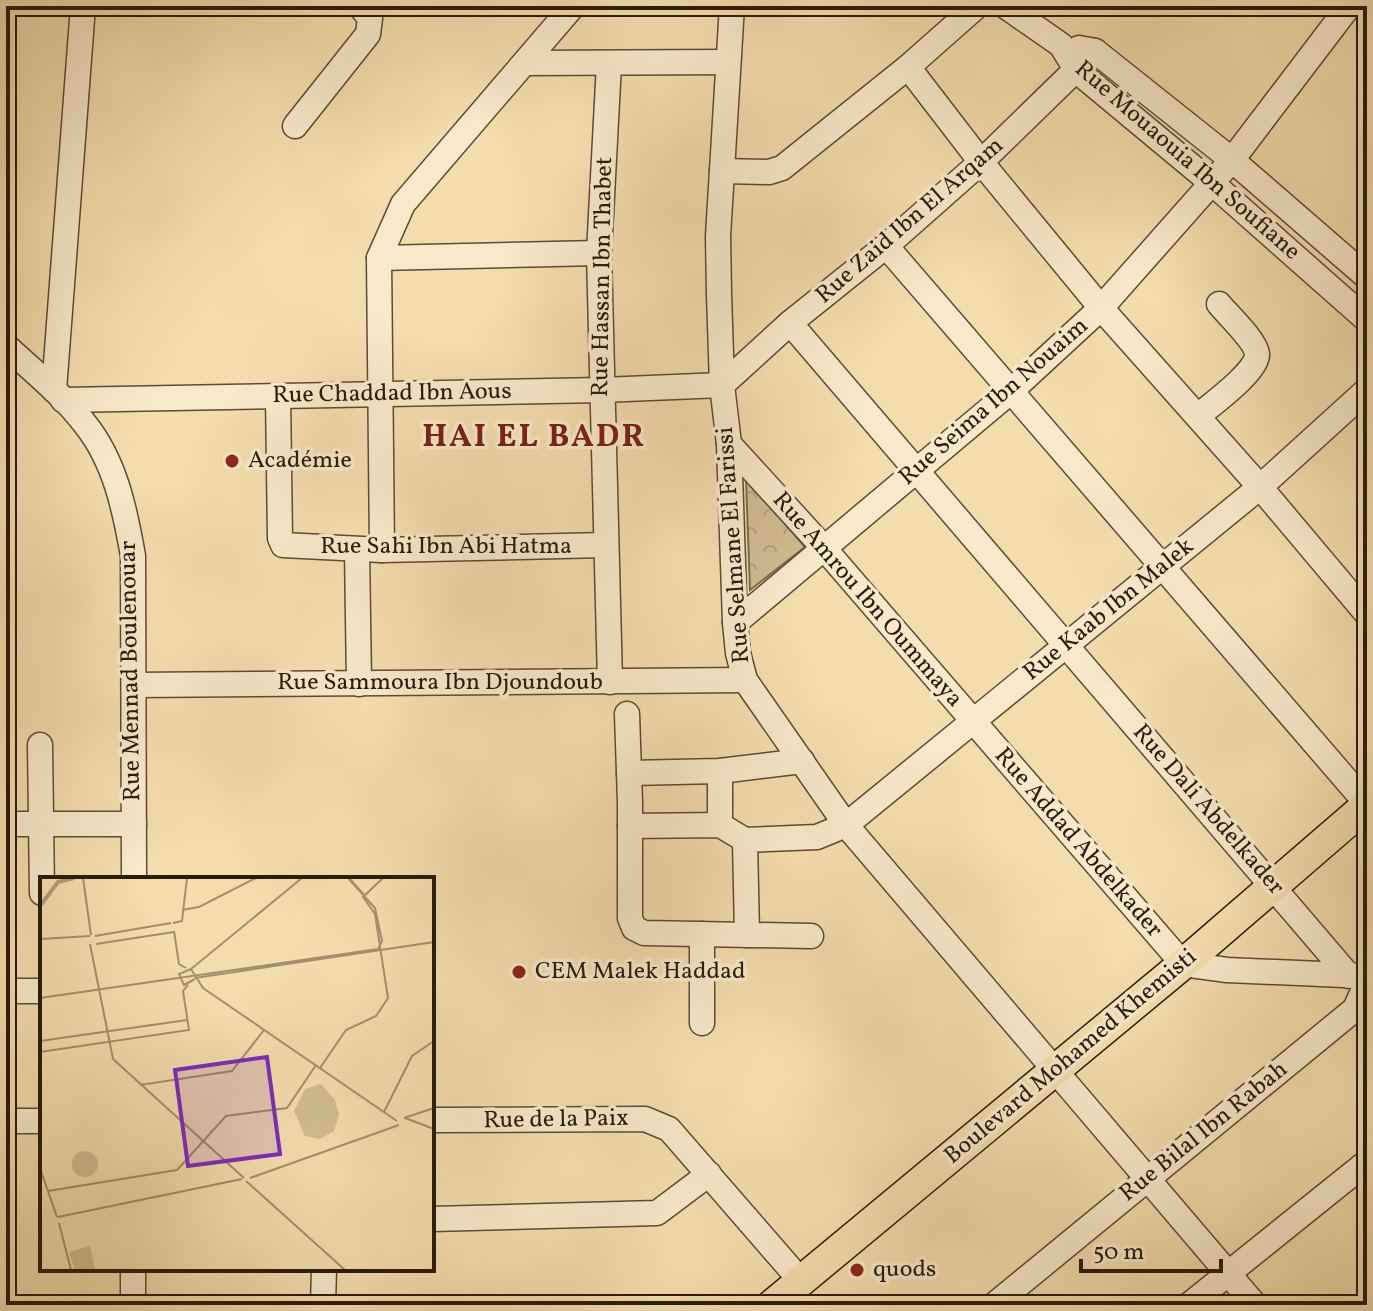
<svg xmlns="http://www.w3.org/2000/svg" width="1373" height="1311" font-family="Vollkorn,serif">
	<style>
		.park { fill: url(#park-crowns); stroke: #7c6c50; stroke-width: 2 }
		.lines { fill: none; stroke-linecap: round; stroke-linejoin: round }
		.minor-casing { stroke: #5a4c35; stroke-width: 27 }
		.major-casing { stroke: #271c0d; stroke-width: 33 }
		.minor { stroke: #f8e9ca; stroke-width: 24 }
		.major { stroke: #f4ddad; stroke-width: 30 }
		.poi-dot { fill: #8f2418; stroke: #f8e9ca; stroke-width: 3 }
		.labels { text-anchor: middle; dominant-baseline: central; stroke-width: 7; stroke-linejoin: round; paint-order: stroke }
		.street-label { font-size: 24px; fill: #271c0d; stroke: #f8e9ca }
		.poi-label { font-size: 24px; fill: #271c0d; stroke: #f8e9ca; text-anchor: start }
		.district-label { font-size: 32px; font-weight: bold; letter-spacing: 2px; fill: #7a1f14; stroke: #f8e9ca }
		.inset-river { fill: none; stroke: #ae9b77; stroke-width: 4 }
		.inset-road { fill: none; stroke: #a2906d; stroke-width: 2 }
		.view { fill: #7b2cbf; fill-opacity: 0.15; stroke: #7b2cbf; stroke-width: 4 }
		.inset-edge { fill: none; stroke: #271c0d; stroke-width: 4 }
	</style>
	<defs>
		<pattern id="park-crowns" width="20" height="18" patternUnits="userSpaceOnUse" patternTransform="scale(2)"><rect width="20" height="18" fill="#d1bc92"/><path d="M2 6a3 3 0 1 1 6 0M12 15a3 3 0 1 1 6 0" fill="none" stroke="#b3a17d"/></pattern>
	</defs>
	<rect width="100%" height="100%" fill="#f4ddad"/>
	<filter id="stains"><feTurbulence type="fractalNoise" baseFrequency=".0025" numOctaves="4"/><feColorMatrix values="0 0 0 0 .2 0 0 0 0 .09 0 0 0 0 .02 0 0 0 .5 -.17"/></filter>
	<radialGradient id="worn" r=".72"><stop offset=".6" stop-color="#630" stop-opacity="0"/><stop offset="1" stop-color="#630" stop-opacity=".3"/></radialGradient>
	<!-- park -->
	<path class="park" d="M746 479 805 547 750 590Z"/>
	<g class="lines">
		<!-- minor casing -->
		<g class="minor-casing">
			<g id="minor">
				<path d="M732 6 718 236 719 294 722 385 729 444 735 623 738 653 745 680 846 825 1255 1305"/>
				<path d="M1005 6 1061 45 1077 71 1213 184 1367 320"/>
				<path d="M1079 48 1095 51 1232 160 1367 277"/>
				<path d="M525 63 728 62"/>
				<path d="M609 64 599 253 610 682"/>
				<path d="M908 67 981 162 1101 308 1260 487 1367 614"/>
				<path d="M295 126 368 34 370 18 360 6"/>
				<path d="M722 171 769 172 782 168 908 67 977 6"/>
				<path d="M886 246 1367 804"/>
				<path d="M379 258 599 253"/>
				<path d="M790 323 1349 976"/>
				<path d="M6 346C33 371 63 395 85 424 115 461 125 510 133 556L134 879"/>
				<path d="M54 390 83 6"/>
				<path d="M278 396 280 538 283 545 382 550 605 545"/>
				<path d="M63 400 602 390 722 385 790 323 886 246 981 162 1095 51"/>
				<path d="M1198 416C1211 405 1259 370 1257 354 1256 341 1228 315 1219 304"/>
				<path d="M729 444 823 547 1183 964 1227 970 1367 976"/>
				<path d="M357 550 359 684"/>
				<path d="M382 550 379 258 403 204 573 6"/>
				<path d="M735 623 1010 392 1101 308 1232 160 1349 6"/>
				<path d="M134 685 745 680"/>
				<path d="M627 714 630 802V918L634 928 644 933 811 936"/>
				<path d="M40 745 42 893"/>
				<path d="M720 771V825"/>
				<path d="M629 773 720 771 802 761"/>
				<path d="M6 824H134"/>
				<path d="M630 826 720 825 745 840"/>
				<path d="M747 935 745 840 817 837 846 825 1260 487 1367 390"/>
				<path d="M6 991H42"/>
				<path d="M702 1023V934"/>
				<path d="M432 1120 645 1119 669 1129 801 1281"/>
				<path d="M6 1121H42"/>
				<path d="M432 1219 657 1213 709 1174"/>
				<path d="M133 1305V1269"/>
				<path d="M323 1305 324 1269"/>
				<path d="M994 1305 1355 1009 1367 982"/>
				<path d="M1189 1305 1367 1162"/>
			</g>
		</g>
		<!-- major casing -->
		<g class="major-casing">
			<path id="major" d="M772 1305 1183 964 1367 805"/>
		</g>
		<!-- minor -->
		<use href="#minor" class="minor"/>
		<!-- major -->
		<use href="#major" class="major"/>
	</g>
	<!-- markers -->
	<g class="poi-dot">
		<circle cx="232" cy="461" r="8"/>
		<circle cx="519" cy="972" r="8"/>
		<circle cx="857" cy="1270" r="8"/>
	</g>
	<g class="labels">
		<!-- street labels -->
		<g class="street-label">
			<text transform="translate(1187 161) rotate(41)">Rue Mouaouia Ibn Soufiane</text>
			<text transform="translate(910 221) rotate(-41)">Rue Zaid Ibn El Arqam</text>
			<text transform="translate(603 277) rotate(-89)">Rue Hassan Ibn Thabet</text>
			<text transform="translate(392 394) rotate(-1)">Rue Chaddad Ibn Aous</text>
			<text transform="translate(994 402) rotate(-41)">Rue Seima Ibn Nouaim</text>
			<text transform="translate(734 545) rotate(-94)">Rue Selmane El Farissi</text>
			<text x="446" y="547">Rue Sahi Ibn Abi Hatma</text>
			<text transform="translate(867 600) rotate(49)">Rue Amrou Ibn Oummaya</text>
			<text transform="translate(1109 610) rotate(-39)">Rue Kaab Ibn Malek</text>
			<text transform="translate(131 671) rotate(-91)">Rue Mennad Boulenouar</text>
			<text x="440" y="683">Rue Sammoura Ibn Djoundoub</text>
			<text transform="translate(1208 810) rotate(49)">Rue Dali Abdelkader</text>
			<text transform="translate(1078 843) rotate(49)">Rue Addad Abdelkader</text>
			<text transform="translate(1071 1057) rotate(-40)">Boulevard Mohamed Khemisti</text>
			<text transform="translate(556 1120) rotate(-1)">Rue de la Paix</text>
			<text transform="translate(1204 1132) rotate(-39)">Rue Bilal Ibn Rabah</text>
		</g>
		<!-- poi labels -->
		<g class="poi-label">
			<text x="248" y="461">Académie</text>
			<text x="535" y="972">CEM Malek Haddad</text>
			<text x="873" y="1270">quods</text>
		</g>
		<!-- district labels -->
		<g class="district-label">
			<text x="534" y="438">HAI EL BADR</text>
		</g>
	</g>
	<!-- overview -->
	<g transform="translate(40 877)">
		<rect width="394" height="394" fill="#f4ddad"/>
		<path d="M50 369 55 393H35L29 375Z" fill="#d1bc92"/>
		<path d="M281 207 295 223 299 238 294 254 280 262 265 259 254 234 265 212ZM32 287a13 13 0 1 1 26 0a13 13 0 1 1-26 0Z" fill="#d1bc92"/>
		<path class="inset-river" d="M0 29 18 5 34 1"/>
		<path class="inset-road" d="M43 1 51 58M309 1 325 19M142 33 159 30 216 1M133 46 142 44 147 1M134 54 139 87 146 91M55 59 131 46M0 62 50 59M50 67 73 182 204 301M56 67 134 55M151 92 262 1M155 101 394 65M155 102 144 108 139 97 151 92 163 111 357 244M0 121 338 72 342 64 335 31 308 1M0 164 147 143M0 175 149 153 143 114 148 108M280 191 306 153 336 139 348 121 335 37 323 20 343 1M100 208 192 194 224 153M344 235 372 179 394 164M364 241 394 231M365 241 394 252M0 291 17 340M210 301 359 248M206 304 305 393M8 314 137 293 186 239 247 231 276 188M18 340 202 302M19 346 31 393"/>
		<path class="view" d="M227 180 240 277 148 289 135 193Z"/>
		<rect width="394" height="394" class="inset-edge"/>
	</g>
	<!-- margin -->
	<rect width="1373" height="1311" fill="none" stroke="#f4ddad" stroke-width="32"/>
	<rect x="8" y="8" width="1357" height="1295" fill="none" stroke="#271c0d" stroke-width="4"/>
	<rect x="16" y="16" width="1341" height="1279" fill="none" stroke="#271c0d" stroke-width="2"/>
	<!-- scale -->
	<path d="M1081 1259v12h140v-12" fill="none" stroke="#271c0d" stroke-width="4"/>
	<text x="1093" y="1259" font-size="24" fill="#271c0d" stroke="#f8e9ca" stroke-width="6" paint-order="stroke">50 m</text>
	<rect width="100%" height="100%" filter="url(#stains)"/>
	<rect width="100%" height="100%" fill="url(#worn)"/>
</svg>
